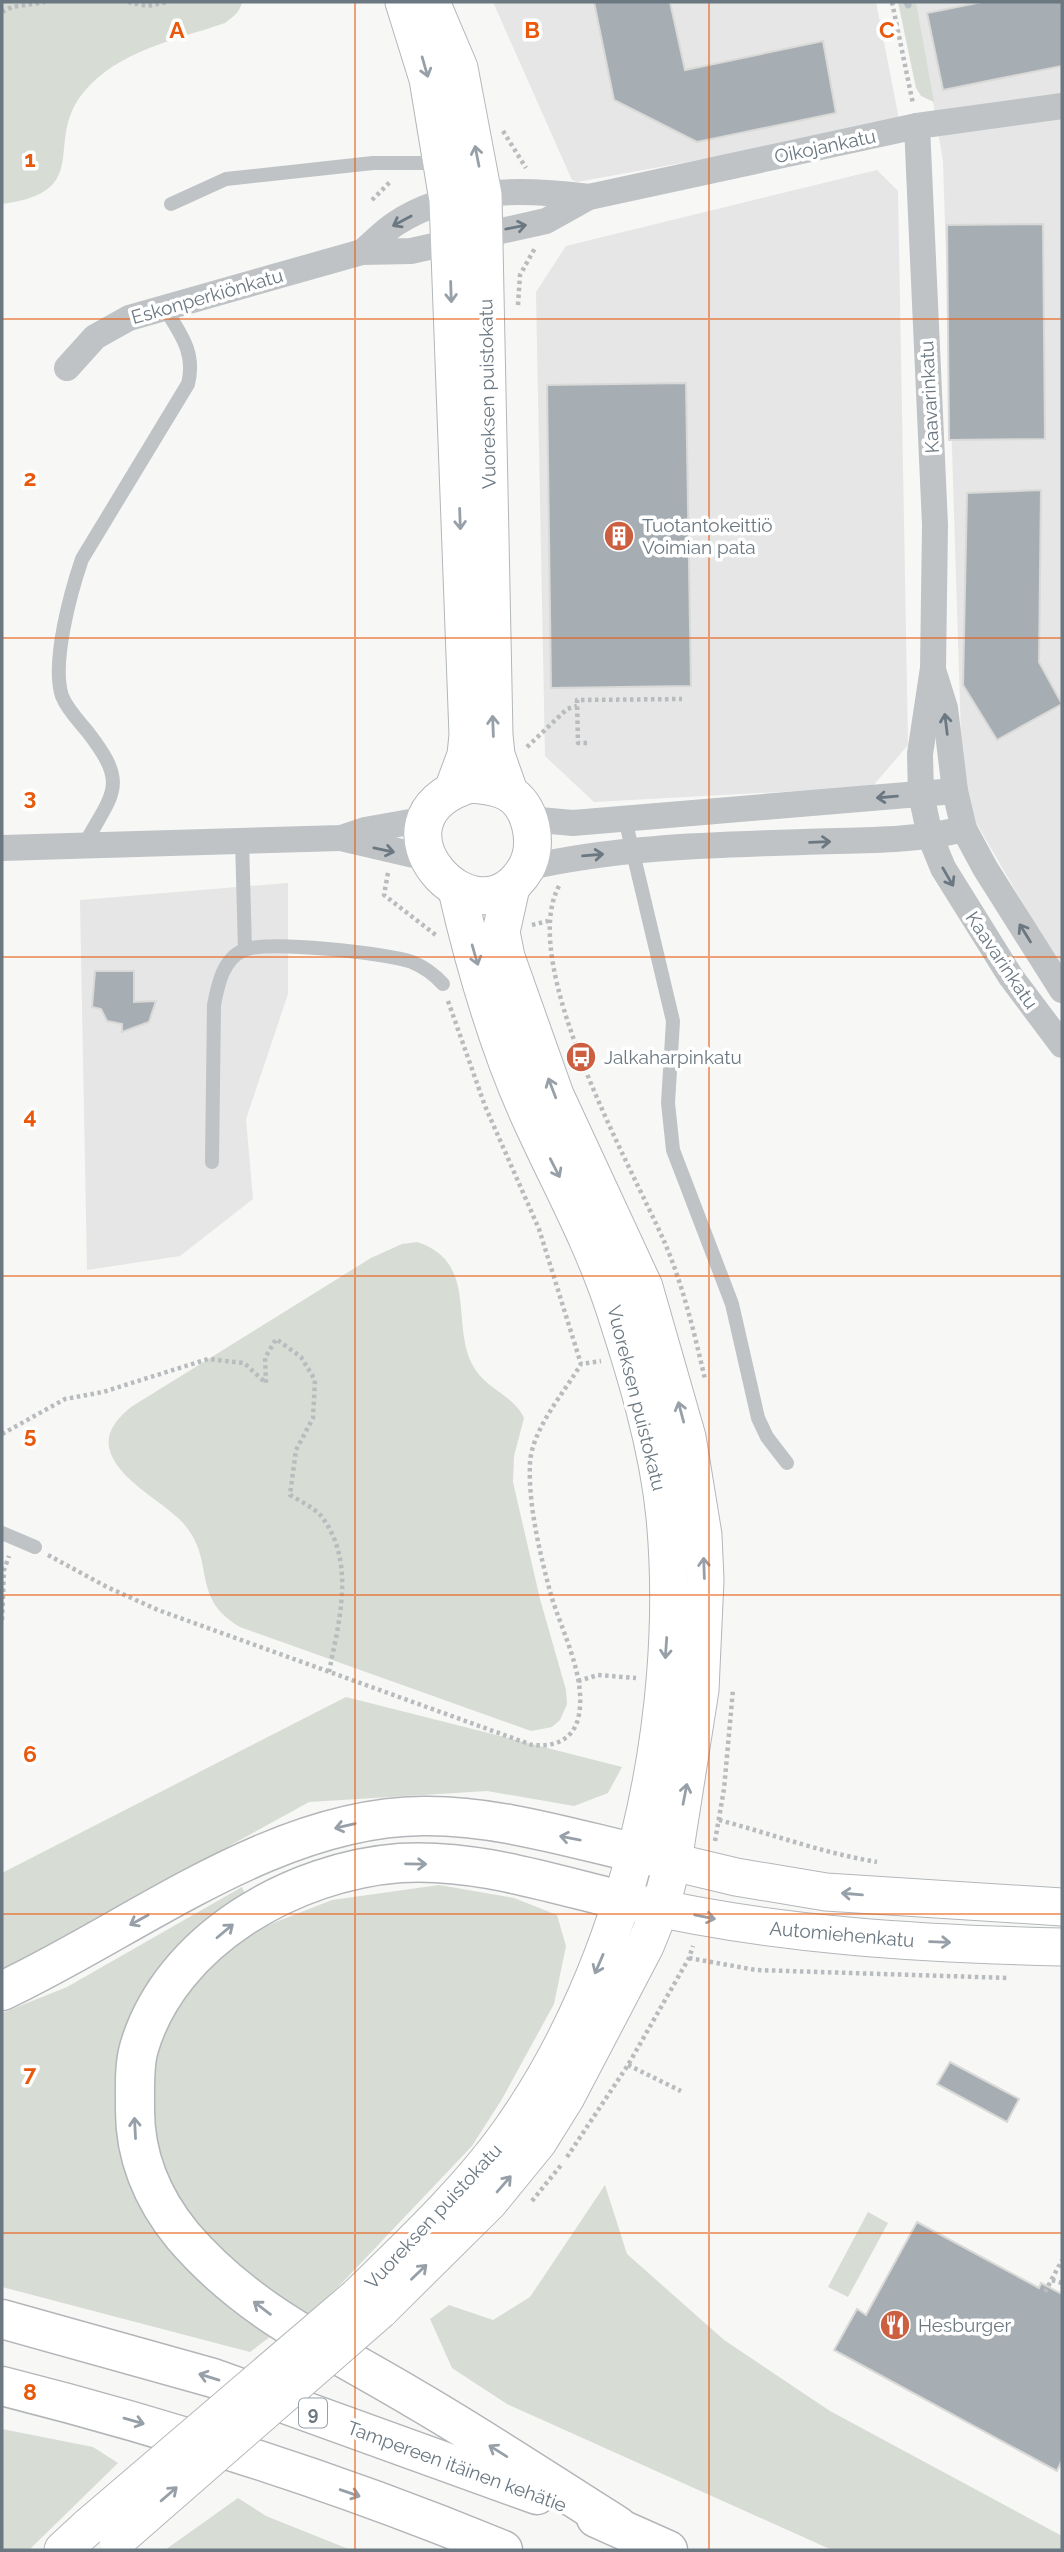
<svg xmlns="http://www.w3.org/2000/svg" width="1064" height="2552" font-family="Raleway,sans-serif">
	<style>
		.built { fill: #e5e6e5 }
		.green { fill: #d7dcd5 }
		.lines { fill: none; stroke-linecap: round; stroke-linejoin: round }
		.stream { stroke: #b8c2c6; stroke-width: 7 }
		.building { fill: #a7aeb3; stroke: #d9d9d7; stroke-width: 2 }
		.secondary-casing { stroke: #b2b7ba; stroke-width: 39 }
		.motorway-casing { stroke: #b3b6b9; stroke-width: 41 }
		.path { stroke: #b9bcbe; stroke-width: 4.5; stroke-dasharray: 3.5 3.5; stroke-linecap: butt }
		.service { stroke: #bfc3c6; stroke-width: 14 }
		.minor { stroke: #bfc3c6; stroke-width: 26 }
		.secondary { stroke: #fff; stroke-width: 37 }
		.motorway { stroke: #fff; stroke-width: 38 }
		.secondary-bridge-casing { stroke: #b2b7ba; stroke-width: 39; stroke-linecap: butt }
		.secondary-bridge { stroke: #fff; stroke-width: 37 }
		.oneway { stroke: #97a0a8 }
		.oneway2 { stroke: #6b7882 }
		.grid { fill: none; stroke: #e8590c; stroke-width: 2; stroke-opacity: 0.55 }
		.labels { text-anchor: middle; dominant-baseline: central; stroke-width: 7; stroke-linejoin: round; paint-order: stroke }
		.shield { fill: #fff; stroke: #97a0a8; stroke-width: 2 }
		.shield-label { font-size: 18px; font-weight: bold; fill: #6b7882 }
		.street-label { font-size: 19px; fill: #6b7882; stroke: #fff }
		.poi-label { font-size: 19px; fill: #6b7882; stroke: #fff; text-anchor: start }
		.grid-label { font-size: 23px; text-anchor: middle; font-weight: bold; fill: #e8590c; stroke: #fff; stroke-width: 7; stroke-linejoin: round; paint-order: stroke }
	</style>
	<rect width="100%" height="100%" fill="#f7f7f5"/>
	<!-- built -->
	<g class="built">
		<path d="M493 2H876L899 119 896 124 577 182 572 180Z"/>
		<path d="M916 2H1062V971L963 800 943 161Z"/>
		<path d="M877 170 898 191 908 745 872 787 594 802 545 756 536 292 566 246Z"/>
		<path d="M288 883V994L246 1119 253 1199 180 1256 87 1270 80 900Z"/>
	</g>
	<!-- green -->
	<g class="green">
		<path d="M2 2H242C240 12 233 17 225 23 176 40 118 50 83 93 43 142 95 192 2 204Z"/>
		<path d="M898 2H916L934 102 921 96 916 88Z"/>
		<path d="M417 1242C478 1262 451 1322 472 1364 483 1388 514 1395 524 1418L514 1456 513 1482 540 1599 566 1690 567 1704 560 1720 552 1727 531 1731 240 1627C189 1597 217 1561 183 1523 163 1501 115 1479 109 1447 106 1430 119 1417 131 1407L371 1258 402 1244Z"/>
		<path d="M346 1697 622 1767 608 1793 574 1806 487 1791 309 1802 2 1971V1873Z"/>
		<path d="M439 1885 514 1898 557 1915 566 1946 554 2004 502 2099 472 2146 304 2323 216 2253 166 2187 152 2138V2069L168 2023 204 1968 250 1932 332 1900Z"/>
		<path d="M242 1887 247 1898 190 1939 120 2133 271 2336 250 2352 2 2287V2013L67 1987Z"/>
		<path d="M605 2185 627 2254 724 2340 830 2411 1062 2536V2550H832L507 2404 452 2368 430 2319 449 2305 493 2320 530 2297Z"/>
		<path d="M868 2212 888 2223 848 2297 828 2287Z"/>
		<path d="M2 2429 93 2447 118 2463 29 2550H2Z"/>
		<path d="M238 2498 266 2516 351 2550H165Z"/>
	</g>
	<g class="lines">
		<!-- stream -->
		<path class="stream" d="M907 2 908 5"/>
	</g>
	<!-- building -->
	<g class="building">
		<path d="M594 2H670L685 70 823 41 836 113 697 142 614 100Z"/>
		<path d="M982 2H1062V66L943 90 927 13Z"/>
		<path d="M1043 224 1045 439 949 440 947 225Z"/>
		<path d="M686 383 691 686 551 688 547 385Z"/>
		<path d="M1041 490 1039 662 1062 704 997 740 963 685 967 493Z"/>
		<path d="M95 971H134V1002L156 1001 149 1022 122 1032V1024L107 1021 101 1009 92 1007Z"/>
		<path d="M950 2062 1019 2099 1007 2122 937 2084Z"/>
		<path d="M917 2222 1039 2288 1041 2283 1062 2294V2460L1057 2471 834 2350 857 2309 866 2315Z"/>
	</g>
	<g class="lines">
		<!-- secondary casing -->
		<g class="secondary-casing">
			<g id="secondary">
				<path d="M404 2 428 79 448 200 468 735 466 755 453 790"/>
				<path d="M431 2 459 68 483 195 494 735 496 755 509 792"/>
				<path d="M470 784C482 785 496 786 507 792 532 805 539 845 526 868 476 953 357 819 470 784Z"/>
				<path d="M648 1856 736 1877 826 1892 1062 1907"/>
				<path d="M635 1903C774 1935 920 1944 1062 1947"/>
				<path d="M357 2297C410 2245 466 2193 509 2133 629 1965 684 1720 665 1517 658 1446 636 1374 614 1307 593 1243 561 1185 533 1124 499 1051 475 968 457 890"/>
				<path d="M380 2310 489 2202 538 2142 566 2097 645 1946 660 1909 673 1861 700 1690 705 1580 703 1535 687 1437 644 1287 555 1095 506 957 501 932 511 887"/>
				<path d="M63 2550 89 2526"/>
			</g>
		</g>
		<!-- motorway casing -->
		<g class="motorway-casing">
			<g id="motorway">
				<path d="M2 1991C134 1929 273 1817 423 1816 494 1815 567 1837 636 1853"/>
				<path d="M2 2319 213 2378 537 2495"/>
				<path d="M2 2386C172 2429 341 2483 503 2550"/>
				<path d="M596 2518 668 2550"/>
				<path d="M618 2526C551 2484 484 2439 415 2399 330 2348 249 2313 183 2236 151 2197 134 2155 135 2106 135 2087 134 2065 139 2048 171 1939 294 1871 400 1863 475 1858 552 1884 624 1901"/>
			</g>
		</g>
		<!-- path -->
		<g class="path">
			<path d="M128 2 147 6 168 2"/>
			<path d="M892 2 913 104"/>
			<path d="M2 12 12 7 45 2"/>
			<path d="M503 131 526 168"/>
			<path d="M372 200 391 181"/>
			<path d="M518 305 520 275 535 248"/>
			<path d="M587 743H578L577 700 682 699"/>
			<path d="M527 747 567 709 577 706"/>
			<path d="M388 873 384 895 437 936"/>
			<path d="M559 886C517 964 630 1164 664 1241 683 1285 694 1332 705 1379"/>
			<path d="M532 925 548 921"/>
			<path d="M448 1001 485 1106 539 1229 581 1364"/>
			<path d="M2 1434 65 1399 103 1392 208 1359 244 1363 266 1383 265 1358 276 1339 301 1357 315 1380 313 1418 296 1450 290 1495C300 1501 315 1508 322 1517 356 1563 339 1621 329 1672"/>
			<path d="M48 1555 107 1587 158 1610 532 1745C553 1747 572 1741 578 1719 588 1680 562 1632 551 1595 540 1554 528 1505 530 1463 532 1429 564 1393 581 1364L601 1361"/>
			<path d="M2 1620 4 1570 9 1556"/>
			<path d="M578 1681 598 1675 636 1678"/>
			<path d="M719 1820C772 1834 823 1853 877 1862"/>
			<path d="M715 1841 724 1789 733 1690"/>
			<path d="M689 1958 756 1970 1009 1978"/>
			<path d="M628 2065 681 2091"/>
			<path d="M567 2157 628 2065 689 1958 693 1946"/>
			<path d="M532 2201 562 2164"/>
			<path d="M1052 2280 1062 2283"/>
			<path d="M1045 2292 1062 2260"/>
		</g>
		<!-- service -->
		<g class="service">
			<path d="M171 204 226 179 373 163H440"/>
			<path d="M625 819 673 1021 668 1103 673 1150 732 1304 758 1418 767 1437 787 1463"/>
			<path d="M242 840 245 950"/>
			<path d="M84 845C114 791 129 785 87 731 78 720 67 709 62 696 51 663 71 591 82 559L188 384C196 352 180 333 164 307"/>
			<path d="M212 1162 214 1005C218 984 223 959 244 950 268 940 386 953 412 962 424 967 434 974 443 984"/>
			<path d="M2 1533 35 1547"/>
		</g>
		<!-- minor -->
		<g class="minor">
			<path d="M917 126 935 525 933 668 920 754 921 794 930 836 943 868 1011 977 1062 1045"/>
			<path d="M362 252C373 243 383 232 395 224 452 186 525 189 589 197"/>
			<path d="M67 368 95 337 129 318 362 252 411 251 546 221 589 197 917 126 1062 106"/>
			<path d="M934 673 945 708 955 791 964 829 985 868 1062 990"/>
			<path d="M528 819 573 823 955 791"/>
			<path d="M341 838 427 858"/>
			<path d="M2 848 341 838 365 830 427 819"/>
			<path d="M526 868C616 847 711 845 803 842 857 840 911 842 964 829"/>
		</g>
		<!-- secondary -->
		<use href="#secondary" class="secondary"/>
		<!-- motorway -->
		<use href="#motorway" class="motorway"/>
		<!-- secondary-bridge casing -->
		<g class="secondary-bridge-casing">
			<g id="secondary-bridge">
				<path d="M89 2526 357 2297"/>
				<path d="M118 2539 380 2310"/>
			</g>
		</g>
		<!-- secondary-bridge -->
		<use href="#secondary-bridge" class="secondary-bridge"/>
	</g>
	<!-- one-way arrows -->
	<defs><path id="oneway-shaft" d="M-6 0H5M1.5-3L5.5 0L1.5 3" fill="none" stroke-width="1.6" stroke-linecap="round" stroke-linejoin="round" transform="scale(1.75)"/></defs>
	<g class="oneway">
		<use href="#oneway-shaft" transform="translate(425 67) rotate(74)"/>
		<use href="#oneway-shaft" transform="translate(477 156) rotate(-101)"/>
		<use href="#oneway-shaft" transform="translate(451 292) rotate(88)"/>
		<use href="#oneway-shaft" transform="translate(460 519) rotate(88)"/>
		<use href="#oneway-shaft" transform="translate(493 726) rotate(-92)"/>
		<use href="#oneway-shaft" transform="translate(475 955) rotate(74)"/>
		<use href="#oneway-shaft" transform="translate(552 1088) rotate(-111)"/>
		<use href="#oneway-shaft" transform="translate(555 1168) rotate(63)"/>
		<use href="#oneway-shaft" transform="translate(681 1412) rotate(-105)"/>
		<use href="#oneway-shaft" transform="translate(704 1568) rotate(-92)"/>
		<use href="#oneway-shaft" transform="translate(666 1648) rotate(94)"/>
		<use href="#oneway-shaft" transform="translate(685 1794) rotate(-79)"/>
		<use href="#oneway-shaft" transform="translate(345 1826) rotate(167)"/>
		<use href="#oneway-shaft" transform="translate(570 1838) rotate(-169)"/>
		<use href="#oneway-shaft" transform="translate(416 1864) rotate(1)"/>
		<use href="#oneway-shaft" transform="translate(852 1894) rotate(-175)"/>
		<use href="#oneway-shaft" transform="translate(705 1917) rotate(11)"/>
		<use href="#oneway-shaft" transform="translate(139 1920) rotate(151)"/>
		<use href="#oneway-shaft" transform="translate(225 1931) rotate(-40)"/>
		<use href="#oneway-shaft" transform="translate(940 1942) rotate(2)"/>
		<use href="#oneway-shaft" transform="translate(599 1964) rotate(113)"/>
		<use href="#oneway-shaft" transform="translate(135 2128) rotate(-93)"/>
		<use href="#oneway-shaft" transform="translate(504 2184) rotate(-49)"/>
		<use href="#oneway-shaft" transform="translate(419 2272) rotate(-44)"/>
		<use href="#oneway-shaft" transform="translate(262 2308) rotate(-143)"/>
		<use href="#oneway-shaft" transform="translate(209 2377) rotate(-163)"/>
		<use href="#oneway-shaft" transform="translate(134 2421) rotate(16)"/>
		<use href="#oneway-shaft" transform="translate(498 2451) rotate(-148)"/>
		<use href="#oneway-shaft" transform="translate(350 2493) rotate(19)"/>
		<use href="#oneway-shaft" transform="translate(169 2494) rotate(-41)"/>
	</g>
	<g class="oneway2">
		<use href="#oneway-shaft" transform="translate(402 221) rotate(152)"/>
		<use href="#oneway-shaft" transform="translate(516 227) rotate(-11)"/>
		<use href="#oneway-shaft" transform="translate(946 724) rotate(-97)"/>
		<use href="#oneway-shaft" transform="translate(887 797) rotate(175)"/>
		<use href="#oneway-shaft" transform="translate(820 842) rotate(-2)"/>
		<use href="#oneway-shaft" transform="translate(384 850) rotate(12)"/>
		<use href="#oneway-shaft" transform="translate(593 855) rotate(-5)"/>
		<use href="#oneway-shaft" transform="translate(948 877) rotate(60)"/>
		<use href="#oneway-shaft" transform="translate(1025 933) rotate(-122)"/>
	</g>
	<!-- grid -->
	<path class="grid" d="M355 2V2550M709 2V2550M2 319H1062M2 638H1062M2 957H1062M2 1276H1062M2 1595H1062M2 1914H1062M2 2233H1062"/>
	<!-- icons -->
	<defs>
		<g id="building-disc" transform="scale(1.575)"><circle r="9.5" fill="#cc5f40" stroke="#fff"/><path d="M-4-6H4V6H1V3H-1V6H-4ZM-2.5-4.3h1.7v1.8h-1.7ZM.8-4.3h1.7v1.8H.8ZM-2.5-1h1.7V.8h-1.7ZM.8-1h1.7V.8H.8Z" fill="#fff"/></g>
		<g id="bus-disc" transform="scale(1.575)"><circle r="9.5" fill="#cc5f40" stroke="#fff"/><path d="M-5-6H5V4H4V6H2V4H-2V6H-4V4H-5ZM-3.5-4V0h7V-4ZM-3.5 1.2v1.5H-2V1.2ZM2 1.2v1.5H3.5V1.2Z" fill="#fff"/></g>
		<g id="restaurant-disc" transform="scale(1.575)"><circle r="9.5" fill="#cc5f40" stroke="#fff"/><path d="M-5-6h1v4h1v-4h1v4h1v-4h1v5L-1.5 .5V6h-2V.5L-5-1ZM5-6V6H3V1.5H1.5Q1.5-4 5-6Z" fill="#fff"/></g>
	</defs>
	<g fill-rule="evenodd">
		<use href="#building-disc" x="619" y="536"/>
		<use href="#bus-disc" x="581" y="1057"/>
		<use href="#restaurant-disc" x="895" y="2325"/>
	</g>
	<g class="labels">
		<!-- shield labels -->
		<rect class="shield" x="299" y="2398.5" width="28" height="29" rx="5"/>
		<g class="shield-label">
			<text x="313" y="2413">9</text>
		</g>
		<!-- street labels -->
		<g class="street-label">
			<text transform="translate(825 146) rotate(-12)">Oikojankatu</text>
			<text transform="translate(207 296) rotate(-16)">Eskonperkiönkatu</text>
			<text transform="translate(487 394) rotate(-91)">Vuoreksen puistokatu</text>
			<text transform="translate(929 397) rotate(-93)">Kaavarinkatu</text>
			<text transform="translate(1002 960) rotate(56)">Kaavarinkatu</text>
			<text transform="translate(637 1398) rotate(76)">Vuoreksen puistokatu</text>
			<text transform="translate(842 1934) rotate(5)">Automiehenkatu</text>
			<text transform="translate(433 2216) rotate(-47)">Vuoreksen puistokatu</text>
			<text transform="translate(457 2466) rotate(20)">Tampereen itäinen kehätie</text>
		</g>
		<!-- poi labels -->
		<g class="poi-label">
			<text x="642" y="525">Tuotantokeittiö<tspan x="642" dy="22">Voimian pata</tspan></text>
			<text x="604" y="1057">Jalkaharpinkatu</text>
			<text x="918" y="2325">Hesburger</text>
		</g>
	</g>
	<g class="grid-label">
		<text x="177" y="38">A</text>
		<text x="532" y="38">B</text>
		<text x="887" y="38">C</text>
		<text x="30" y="167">1</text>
		<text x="30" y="486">2</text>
		<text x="30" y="805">3</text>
		<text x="30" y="1124">4</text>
		<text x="30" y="1443">5</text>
		<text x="30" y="1762">6</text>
		<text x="30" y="2081">7</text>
		<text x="30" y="2400">8</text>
	</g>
	<!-- border -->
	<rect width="1064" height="2552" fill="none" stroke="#6b7882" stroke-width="7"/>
</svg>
